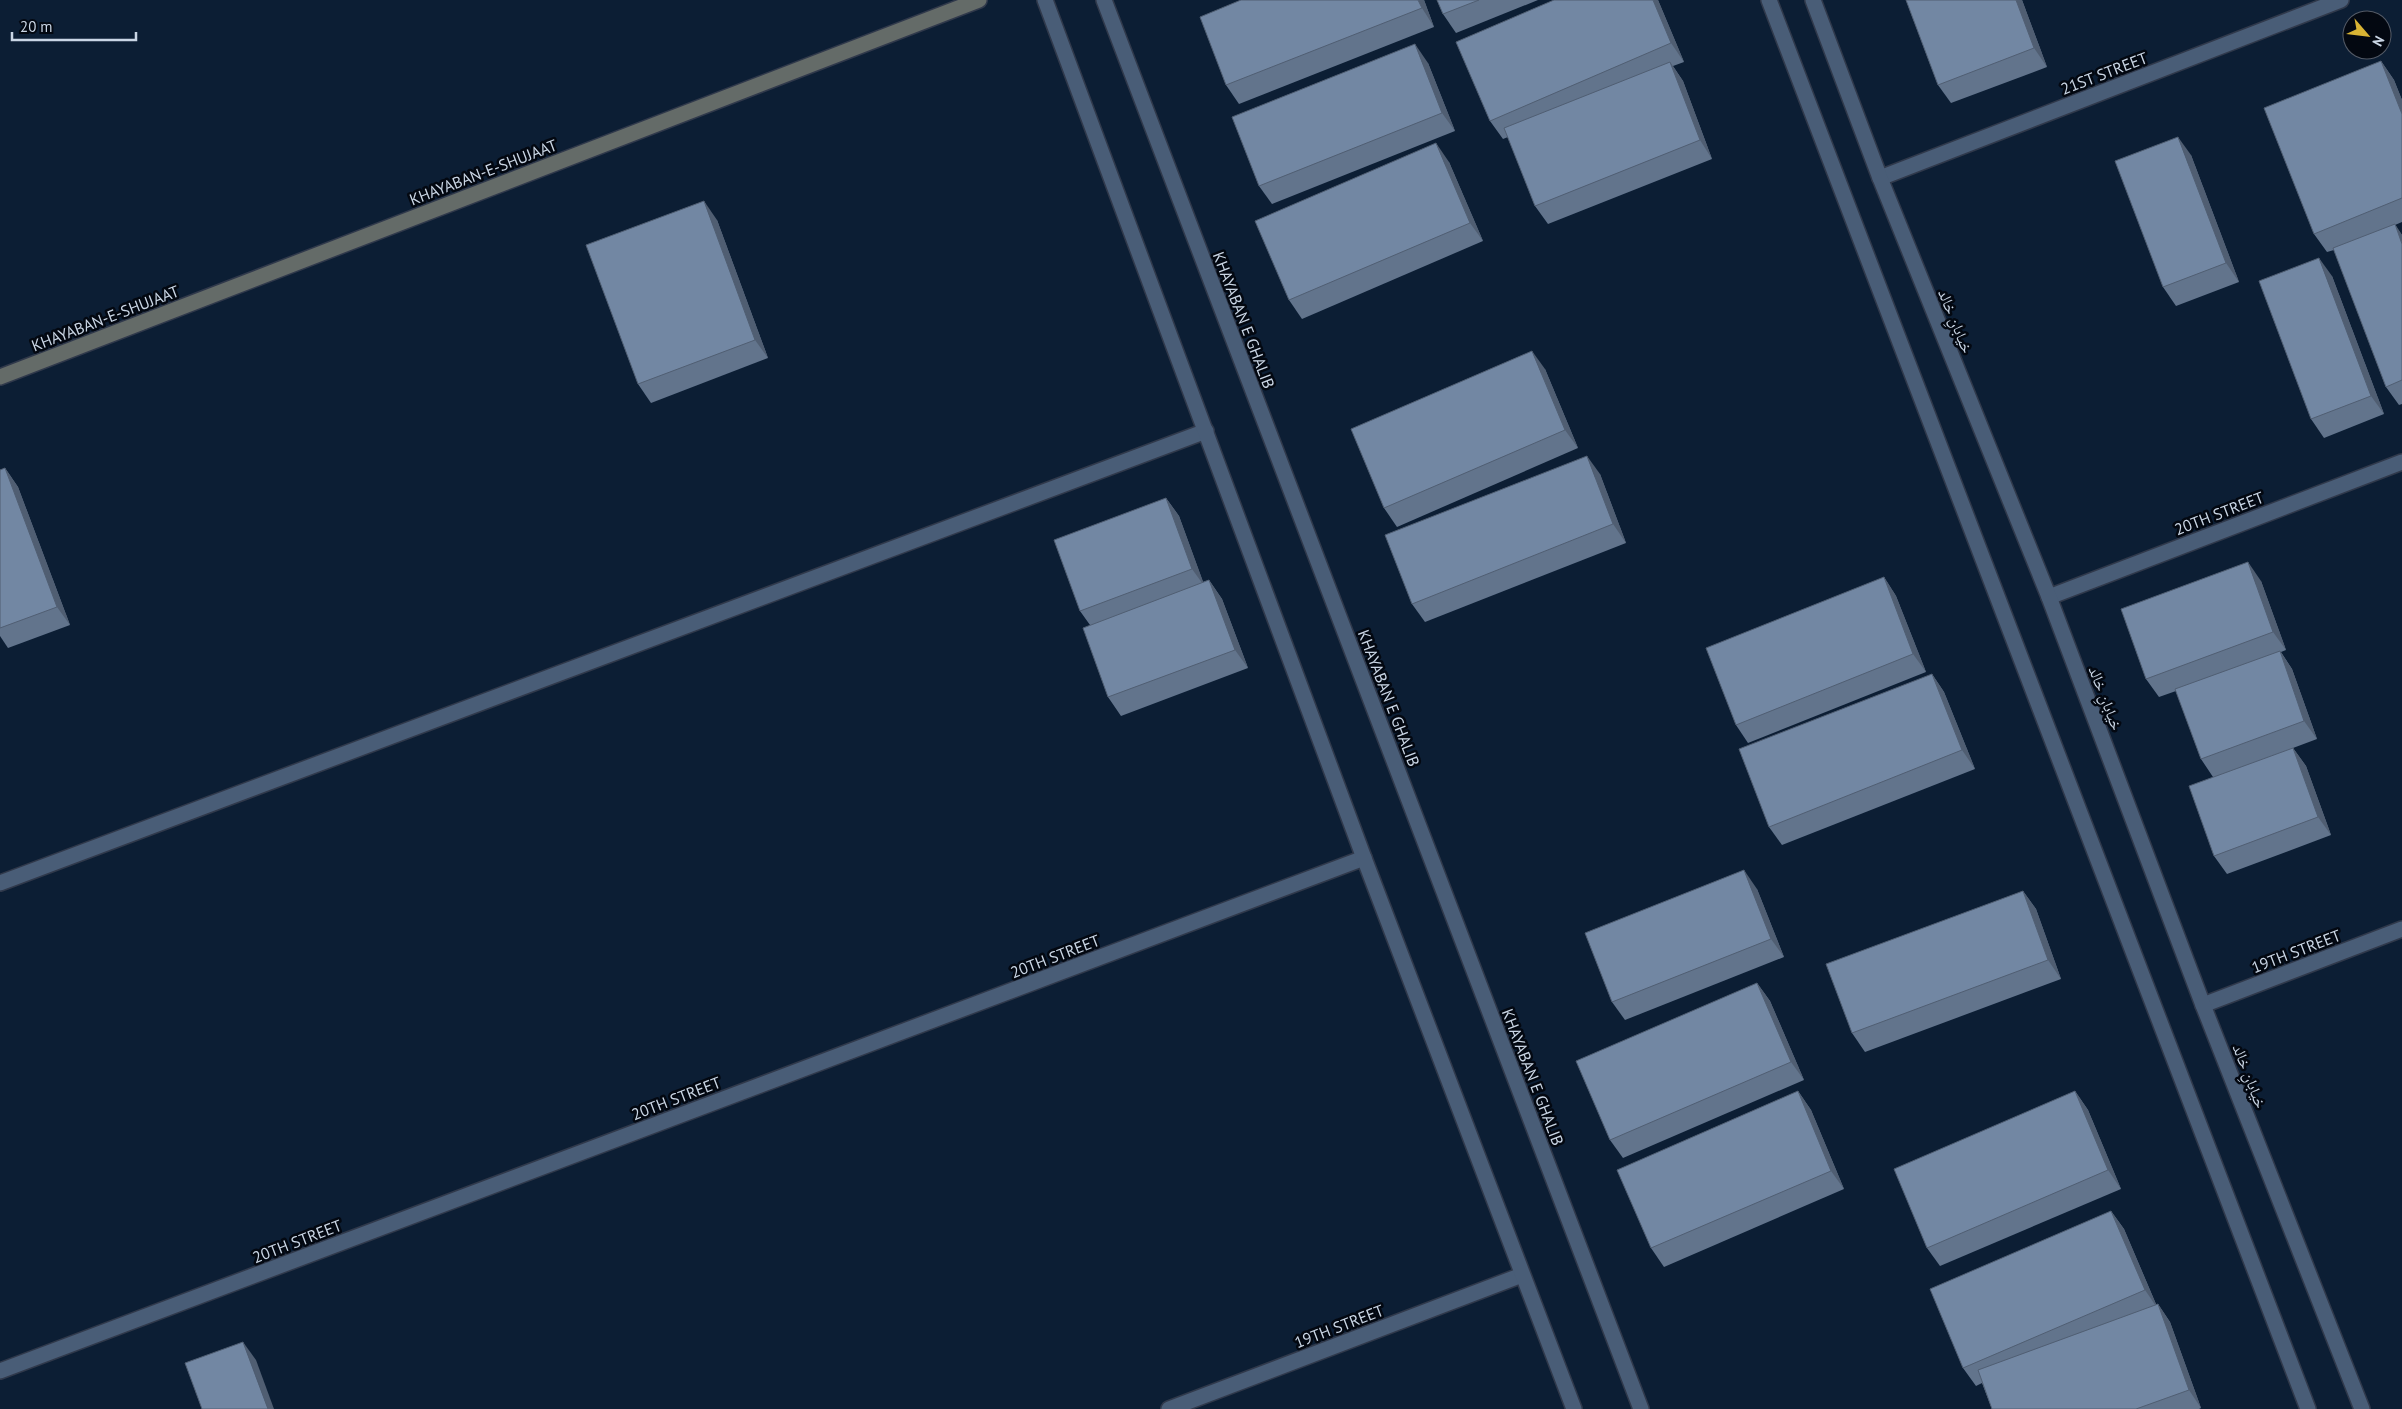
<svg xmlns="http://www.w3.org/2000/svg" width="2402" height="1409" font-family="'PT Sans','Noto Naskh Arabic',sans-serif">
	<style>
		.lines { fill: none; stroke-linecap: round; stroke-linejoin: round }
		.minor-casing { stroke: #30394b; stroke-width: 18 }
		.tertiary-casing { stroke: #30394b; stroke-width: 18 }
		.secondary-casing { stroke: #30394b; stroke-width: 18 }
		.minor { stroke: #495d77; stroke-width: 15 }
		.tertiary { stroke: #495d77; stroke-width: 15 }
		.secondary { stroke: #646b68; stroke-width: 15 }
		.wall { fill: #62748c }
		.shaded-wall { fill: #505e72 }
		.building { fill: #7287a3; stroke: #505e72 }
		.labels { text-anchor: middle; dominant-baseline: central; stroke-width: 5; stroke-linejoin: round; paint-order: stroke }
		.street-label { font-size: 16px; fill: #cad6e5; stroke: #030811 }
	</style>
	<rect width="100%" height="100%" fill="#0c1e34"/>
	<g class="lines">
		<!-- minor casing -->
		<g class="minor-casing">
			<g id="minor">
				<path d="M1880 178 2341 0"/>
				<path d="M2049 597 2402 462"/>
				<path d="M0 883 1206 431"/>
				<path d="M2203 1005 2402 929"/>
				<path d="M0 1371 1364 858"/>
				<path d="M1169 1409 1522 1275"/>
			</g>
		</g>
		<!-- tertiary casing -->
		<g class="tertiary-casing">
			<g id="tertiary">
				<path d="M1045 0 1364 858 1574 1409"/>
				<path d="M1104 0 1641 1409"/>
				<path d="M1769 0 2308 1409"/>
				<path d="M1813 0 1880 178 2049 597 2203 1005 2362 1409"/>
			</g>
		</g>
		<!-- secondary casing -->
		<g class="secondary-casing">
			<path id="secondary" d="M0 377 979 0"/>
		</g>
		<!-- minor -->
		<use href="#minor" class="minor"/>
		<!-- tertiary -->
		<use href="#tertiary" class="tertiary"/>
		<!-- secondary -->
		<use href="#secondary" class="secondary"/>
	</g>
	<!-- wall -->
	<g class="wall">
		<path d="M1241 0H1424L1434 27 1239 104 1226 85Z"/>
		<path d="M1437 0H1538L1456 33 1443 14Z"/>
		<path d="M1554 0H1658L1684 62 1673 66 1683 81 1712 159 1548 224 1535 206 1508 137 1503 139 1490 121Z"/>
		<path d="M1906 0H2022L2047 67 1951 103 1938 85Z"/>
		<path d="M2381 61 2394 80 2402 100V222L2395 225 2402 235V404L2399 405 2386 387 2334 250 2327 252 2314 234Z"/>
		<path d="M1428 63 1455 131 1272 204 1259 186Z"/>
		<path d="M2191 155 2239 282 2176 306 2163 287Z"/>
		<path d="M1449 162 1483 241 1302 319 1289 300Z"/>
		<path d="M717 220 768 358 651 403 638 384Z"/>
		<path d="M2332 276 2384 414 2324 438 2311 419Z"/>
		<path d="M1545 369 1578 448 1397 527 1384 508Z"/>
		<path d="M5 468 18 487 70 625 8 648 0 636V470Z"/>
		<path d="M1600 474 1626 543 1425 622 1412 604Z"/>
		<path d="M1166 498 1179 516 1203 582 1209 580 1222 599 1248 668 1121 716 1108 697 1090 625 1080 611Z"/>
		<path d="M1884 577 1896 596 1926 672 1748 743 1736 725Z"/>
		<path d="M2261 581 2286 650 2281 652 2292 669 2317 739 2293 748 2306 766 2331 835 2227 874 2214 856 2213 777 2201 759 2176 691 2159 697 2146 679Z"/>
		<path d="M1932 674 1944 692 1975 769 1782 845 1769 827Z"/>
		<path d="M1757 889 1784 957 1625 1020 1612 1002Z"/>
		<path d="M2023 891 2036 909 2061 979 1865 1052 1852 1033Z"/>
		<path d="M1757 983 1770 1001 1804 1080 1623 1158 1610 1140Z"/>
		<path d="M1798 1091 1811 1110 1844 1189 1664 1267 1651 1248Z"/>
		<path d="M2075 1091 2088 1110 2121 1189 1940 1266 1927 1248Z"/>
		<path d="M2111 1211 2124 1229 2156 1304H2158L2170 1322 2201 1408 2199 1409H1992L1982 1383 1976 1386 1963 1368Z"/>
	</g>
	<!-- shaded-wall -->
	<g class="shaded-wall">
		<path d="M1418 0H1424L1434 27 1422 8Z"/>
		<path d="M1653 0H1658L1684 62 1671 43Z"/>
		<path d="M2016 0H2022L2047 67 2034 48Z"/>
		<path d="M1415 44 1428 63 1455 131 1442 113Z"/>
		<path d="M2381 61 2394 80 2402 100V114Z"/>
		<path d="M1670 62 1683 81 1712 159 1700 140Z"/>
		<path d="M2178 137 2191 155 2239 282 2226 263Z"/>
		<path d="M1436 143 1449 162 1483 241 1470 223Z"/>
		<path d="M704 201 717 220 768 358 755 340Z"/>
		<path d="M2395 224 2402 235V244Z"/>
		<path d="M2319 258 2332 276 2384 414 2371 396Z"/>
		<path d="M1532 351 1545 369 1578 448 1565 430Z"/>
		<path d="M1587 456 1600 474 1626 543 1613 524Z"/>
		<path d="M5 468 18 487 70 625 57 607Z"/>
		<path d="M1166 498 1179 516 1205 587 1192 569Z"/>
		<path d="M2248 562 2261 581 2286 650 2273 632Z"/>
		<path d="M1884 577 1896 596 1926 672 1913 654Z"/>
		<path d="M1209 580 1222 599 1248 668 1235 650Z"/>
		<path d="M2280 651 2292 669 2317 739 2304 721Z"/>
		<path d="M1932 674 1944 692 1975 769 1962 750Z"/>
		<path d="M2293 748 2306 766 2331 835 2318 817Z"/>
		<path d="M1744 870 1757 889 1784 957 1771 939Z"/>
		<path d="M2023 891 2036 909 2061 979 2048 960Z"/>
		<path d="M1757 983 1770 1001 1804 1080 1791 1062Z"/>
		<path d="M1798 1091 1811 1110 1844 1189 1831 1171Z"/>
		<path d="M2075 1091 2088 1110 2121 1189 2108 1170Z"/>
		<path d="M2111 1211 2124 1229 2158 1309 2145 1290Z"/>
		<path d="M2158 1304 2170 1322 2201 1408 2189 1390Z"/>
		<path d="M243 1342 256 1360 274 1409H268Z"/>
	</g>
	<!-- building -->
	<g class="building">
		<path d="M1241 0H1418L1422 8 1226 85 1200 17Z"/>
		<path d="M1437 0H1479L1443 14Z"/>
		<path d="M1554 0H1653L1671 43 1490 121 1456 42Z"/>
		<path d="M1906 0H2016L2034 48 1938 85Z"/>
		<path d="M1415 44 1442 113 1259 186 1232 117Z"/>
		<path d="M2381 61 2402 114V198L2314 234 2264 108Z"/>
		<path d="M1670 62 1700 140 1535 206 1504 128Z"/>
		<path d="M2178 137 2226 263 2163 287 2115 161Z"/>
		<path d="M1436 143 1470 223 1289 300 1255 221Z"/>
		<path d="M704 201 755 340 638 384 586 245Z"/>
		<path d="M2395 224 2402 244V380L2386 387 2333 248Z"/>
		<path d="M2319 258 2371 396 2311 419 2259 281Z"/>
		<path d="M1532 351 1565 430 1384 508 1351 429Z"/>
		<path d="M1587 456 1613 524 1412 604 1385 535Z"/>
		<path d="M5 468 57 607 0 628V470Z"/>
		<path d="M1166 498 1192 569 1080 611 1054 540Z"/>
		<path d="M2248 562 2273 632 2146 679 2121 609Z"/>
		<path d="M1884 577 1913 654 1736 725 1706 648Z"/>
		<path d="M1209 580 1235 650 1108 697 1083 628Z"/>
		<path d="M2280 651 2304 721 2201 759 2175 689Z"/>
		<path d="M1932 674 1962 750 1769 827 1739 749Z"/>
		<path d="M2293 748 2318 817 2214 856 2189 786Z"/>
		<path d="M1744 870 1771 939 1612 1002 1585 933Z"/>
		<path d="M2023 891 2048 960 1852 1033 1826 964Z"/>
		<path d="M1757 983 1791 1062 1610 1140 1576 1061Z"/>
		<path d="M1798 1091 1831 1171 1651 1248 1617 1170Z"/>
		<path d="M2075 1091 2108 1170 1927 1248 1894 1169Z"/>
		<path d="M2111 1211 2145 1290 1963 1368 1930 1289Z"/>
		<path d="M2158 1304 2189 1390 2136 1409H1992L1978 1370Z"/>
		<path d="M243 1342 268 1409H202L185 1363Z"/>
	</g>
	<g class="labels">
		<!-- street labels -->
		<g class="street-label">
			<text transform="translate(2104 73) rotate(-21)">21ST STREET</text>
			<text transform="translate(483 172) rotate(-21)">KHAYABAN-E-SHUJAAT</text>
			<text transform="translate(105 318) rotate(-21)">KHAYABAN-E-SHUJAAT</text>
			<text transform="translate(1244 320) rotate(69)">KHAYABAN E GHALIB</text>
			<text transform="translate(1956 321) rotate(68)">خیابانِ خالد</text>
			<text transform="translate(2219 513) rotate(-21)">20TH STREET</text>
			<text transform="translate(1389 698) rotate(69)">KHAYABAN E GHALIB</text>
			<text transform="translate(2106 698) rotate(69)">خیابانِ خالد</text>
			<text transform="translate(2296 951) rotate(-21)">19TH STREET</text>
			<text transform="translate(1055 956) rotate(-21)">20TH STREET</text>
			<text transform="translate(2250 1076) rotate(69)">خیابانِ خالد</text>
			<text transform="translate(1533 1077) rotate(69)">KHAYABAN E GHALIB</text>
			<text transform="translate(676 1098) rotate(-21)">20TH STREET</text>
			<text transform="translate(297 1241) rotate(-21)">20TH STREET</text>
			<text transform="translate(1339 1326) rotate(-21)">19TH STREET</text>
		</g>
	</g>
	<!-- north arrow -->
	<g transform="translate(2367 35) rotate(118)"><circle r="24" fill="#030811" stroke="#535a66"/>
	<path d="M0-4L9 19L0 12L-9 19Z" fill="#d9b434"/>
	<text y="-8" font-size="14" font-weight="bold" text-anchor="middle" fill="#cad6e5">N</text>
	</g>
	<!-- scale -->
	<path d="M12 32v8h124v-8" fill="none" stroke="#cad6e5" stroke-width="2.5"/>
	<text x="20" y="32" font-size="15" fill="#cad6e5" stroke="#030811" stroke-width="4" paint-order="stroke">20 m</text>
</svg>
